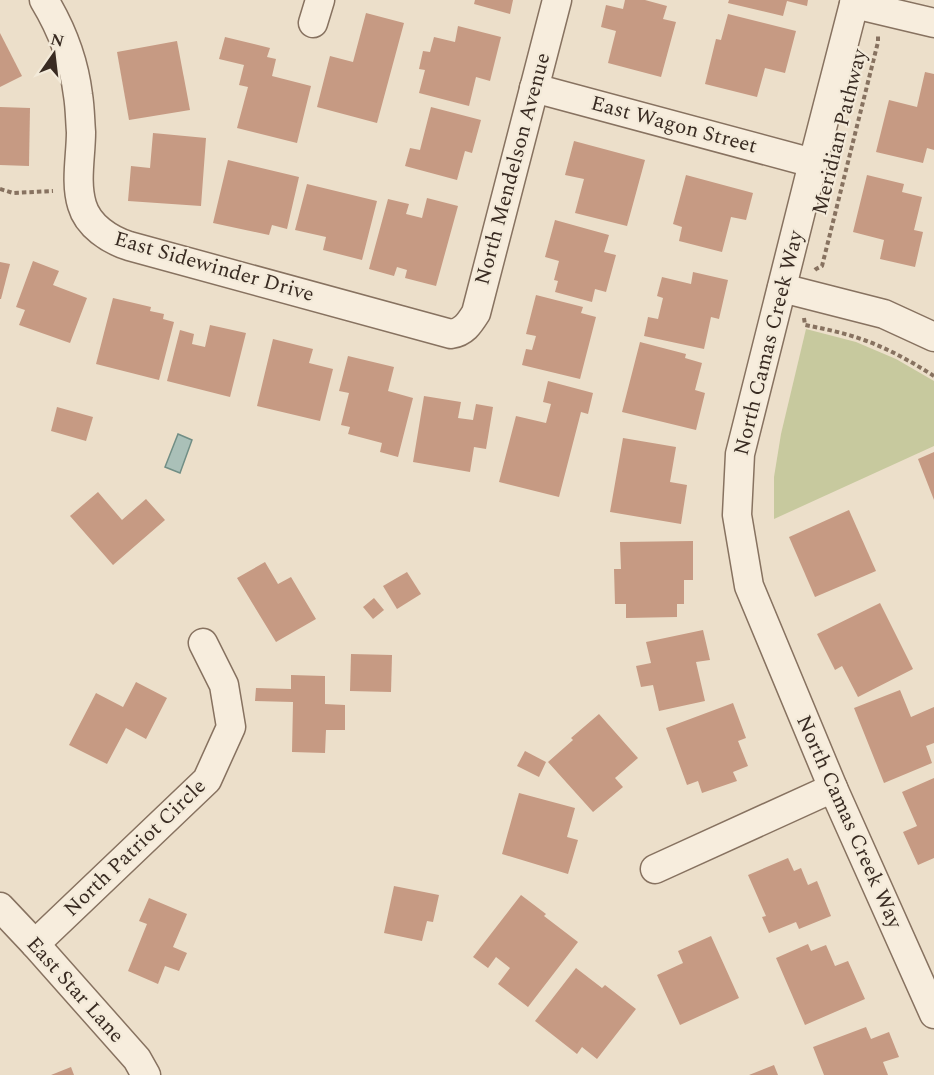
<svg xmlns="http://www.w3.org/2000/svg" width="934" height="1075" font-family="Spectral,serif">
	<style>
		.green { fill: #c7c99e }
		.water { fill: #aac0b8; stroke: #718e85; stroke-width: 1.5 }
		.building { fill: #c69a83 }
		.lines { fill: none; stroke-linecap: round; stroke-linejoin: round }
		.minor-casing { stroke: #877260; stroke-width: 31 }
		.path { stroke: #877260; stroke-width: 4; stroke-dasharray: 4.5 3; stroke-linecap: butt }
		.minor { stroke: #f7eddd; stroke-width: 28 }
		.labels { text-anchor: middle; dominant-baseline: central; stroke-width: 4.5; stroke-linejoin: round; paint-order: stroke }
		.street-label { font-size: 21px; fill: #392b22; stroke: #f3ead9 }
	</style>
	<rect width="100%" height="100%" fill="#ecdfca"/>
	<!-- green -->
	<path class="green" d="M806 329 856 342 896 359 934 381V446L774 519V477L781 434Z"/>
	<!-- water -->
	<path class="water" d="M178 434 192 440 180 473 165 467Z"/>
	<!-- building -->
	<g class="building">
		<path d="M475 0H513L510 14 474 4Z"/>
		<path d="M625 0H645L667 6 663 19 676 22 661 77 608 63 616 31 601 27 606 5 623 9Z"/>
		<path d="M729 0H808L807 6 787 1 783 16 728 3Z"/>
		<path d="M366 13 404 23 377 123 317 107 330 56 353 62Z"/>
		<path d="M728 14 796 31 785 73 765 68 757 97 705 84 716 39 721 40Z"/>
		<path d="M458 26 501 37 490 81 476 77 469 106 419 93 425 70 419 69 423 51 430 52 434 37 455 42Z"/>
		<path d="M0 33 22 76 0 87Z"/>
		<path d="M225 37 270 48 267 57 276 59 272 76 311 86 297 143 237 128 248 87 239 85 244 65 219 59Z"/>
		<path d="M177 41 190 110 129 120 117 52Z"/>
		<path d="M925 72 934 74V150L927 148 923 163 876 152 889 100 917 107Z"/>
		<path d="M0 107 30 108 29 166 0 165Z"/>
		<path d="M431 107 481 120 472 153 465 151 457 180 405 166 410 148 420 150Z"/>
		<path d="M153 133 206 138 201 206 128 201 131 166 150 168Z"/>
		<path d="M574 141 645 160 627 226 575 213 584 179 565 175Z"/>
		<path d="M228 160 299 177 287 229 272 225 269 235 213 223Z"/>
		<path d="M686 175 753 193 746 220 731 217 722 252 679 241 682 227 673 224Z"/>
		<path d="M867 175 904 184 902 192 922 197 914 230 923 232 915 267 880 259 884 240 853 232Z"/>
		<path d="M307 184 377 201 362 260 323 250 326 237 295 230Z"/>
		<path d="M427 198 458 206 436 286 405 278 407 270 397 267 394 276 369 269 388 199 409 204 406 214 422 218Z"/>
		<path d="M555 220 609 235 604 252 616 255 606 292 595 289 592 302 555 292 558 281 554 280 559 261 545 257Z"/>
		<path d="M33 261 59 271 53 285 87 298 70 343 19 325 25 310 16 307Z"/>
		<path d="M0 262 10 264 1 299H0Z"/>
		<path d="M693 272 728 280 719 319 711 317 704 349 644 336 648 317 658 319 663 298 657 296 662 277 691 284Z"/>
		<path d="M536 295 583 307 581 313 596 317 580 379 522 365 526 349 532 350 536 336 526 334Z"/>
		<path d="M113 298 151 307 150 311 164 314 163 319 174 322 159 380 96 364Z"/>
		<path d="M210 325 246 333 230 397 167 381 180 330 194 334 192 344 205 347Z"/>
		<path d="M273 339 313 349 309 363 333 369 320 421 257 406Z"/>
		<path d="M640 342 686 354 685 358 702 363 695 390 705 393 696 430 622 412Z"/>
		<path d="M348 356 394 367 388 391 413 398 398 457 380 452 382 443 348 434 350 427 341 425 349 393 339 391Z"/>
		<path d="M548 381 593 393 588 414 581 412 559 497 499 482 516 416 546 423 551 404 543 402Z"/>
		<path d="M424 396 461 402 458 418 473 420 476 404 493 407 486 449 474 447 470 472 413 462Z"/>
		<path d="M57 407 93 417 86 441 51 431Z"/>
		<path d="M623 438 676 447 670 482 687 485 681 524 610 512Z"/>
		<path d="M934 452V500L918 459Z"/>
		<path d="M98 492 122 520 146 499 165 520 113 565 70 516Z"/>
		<path d="M849 510 876 571 815 597 789 537Z"/>
		<path d="M693 541V580H684V604H677V617L626 618V604H615L614 569H621L620 542Z"/>
		<path d="M265 562 278 584 291 577 316 619 276 642 237 578Z"/>
		<path d="M407 572 421 594 397 609 383 586Z"/>
		<path d="M374 598 384 610 373 619 363 607Z"/>
		<path d="M880 603 913 669 858 697 842 666 835 670 817 634Z"/>
		<path d="M703 630 710 660 696 662 705 701 659 711 653 685 641 687 636 666 651 663 646 642Z"/>
		<path d="M351 654 392 655 391 692 350 691Z"/>
		<path d="M291 675 325 676V704L345 705V730H326L325 753 292 752 293 702 255 701 256 688 291 689Z"/>
		<path d="M136 682 167 698 146 739 126 728 107 764 69 745 96 693 123 707Z"/>
		<path d="M900 690 911 717 934 707V743L926 746 932 763 884 783 854 708Z"/>
		<path d="M733 703 746 738 738 741 748 766 733 772 737 781 702 793 698 781 687 785 666 728Z"/>
		<path d="M599 714 638 758 615 778 623 787 593 812 548 762 573 740 571 738Z"/>
		<path d="M525 751 546 762 539 777 517 766Z"/>
		<path d="M934 778V858L918 865 903 832 917 826 902 792Z"/>
		<path d="M519 793 575 808 567 837 578 840 568 874 502 854Z"/>
		<path d="M788 858 794 871 801 868 808 885 817 881 831 916 799 929 796 922 769 933 762 917 766 916 748 875Z"/>
		<path d="M394 886 439 895 433 922 427 921 422 941 384 933Z"/>
		<path d="M521 895 546 914 544 916 578 942 528 1007 498 984 510 968 496 957 488 968 473 957Z"/>
		<path d="M149 898 187 914 173 947 187 953 179 971 165 966 158 984 128 971 147 924 139 921Z"/>
		<path d="M711 936 739 998 680 1025 657 975 683 963 678 951Z"/>
		<path d="M808 944 811 951 826 945 835 966 848 961 865 999 805 1025 776 958Z"/>
		<path d="M576 968 602 988 605 985 636 1009 597 1059 582 1047 577 1054 535 1021Z"/>
		<path d="M866 1027 871 1039 889 1032 899 1057 883 1062 888 1075H824L813 1047Z"/>
		<path d="M774 1065 778 1075H749Z"/>
		<path d="M71 1067 74 1075H51Z"/>
	</g>
	<g class="lines">
		<!-- minor casing -->
		<g class="minor-casing">
			<g id="minor">
				<path d="M44 0C61 28 74 62 78 95 80 107 80 120 81 132 81 156 75 182 82 205 88 226 110 240 129 246L451 334C464 332 469 324 476 313L557 0"/>
				<path d="M855 0 813 163 740 454 737 515 749 586 833 788 934 1014"/>
				<path d="M854 4 934 23"/>
				<path d="M313 23 320 0"/>
				<path d="M534 88 813 163"/>
				<path d="M782 288 884 314 934 337"/>
				<path d="M655 869 833 788"/>
				<path d="M0 907 35 944 137 1059 146 1075"/>
				<path d="M35 944 207 780 231 727 224 685 203 643"/>
			</g>
		</g>
		<!-- path -->
		<g class="path">
			<path d="M0 189 13 193 53 191"/>
			<path d="M815 270 816 269 822 266 878 42V34"/>
			<path d="M804 318 805 325C825 329 845 333 864 340 889 349 912 362 934 376"/>
		</g>
		<!-- minor -->
		<use href="#minor" class="minor"/>
	</g>
	<g class="labels">
		<!-- street labels -->
		<g class="street-label">
			<text transform="translate(674 125) rotate(15)">East Wagon Street</text>
			<text transform="translate(840 132) rotate(-76)">Meridian Pathway</text>
			<text transform="translate(513 169) rotate(-75)">North Mendelson Avenue</text>
			<text transform="translate(214 267) rotate(16)">East Sidewinder Drive</text>
			<text transform="translate(769 343) rotate(-76)">North Camas Creek Way</text>
			<text transform="translate(849 822) rotate(66)">North Camas Creek Way</text>
			<text transform="translate(135 848) rotate(-44)">North Patriot Circle</text>
			<text transform="translate(75 990) rotate(48)">East Star Lane</text>
		</g>
	</g>
	<!-- north arrow -->
	<g transform="translate(54 54) rotate(14)" stroke="#f3ead9" stroke-width="4.5" paint-order="stroke">
	<path d="M0-4.5L10 22L0 15L-10 22Z" fill="#392b22"/>
	<text y="-9" font-size="16" font-weight="bold" text-anchor="middle" fill="#392b22">N</text>
	</g>
</svg>
